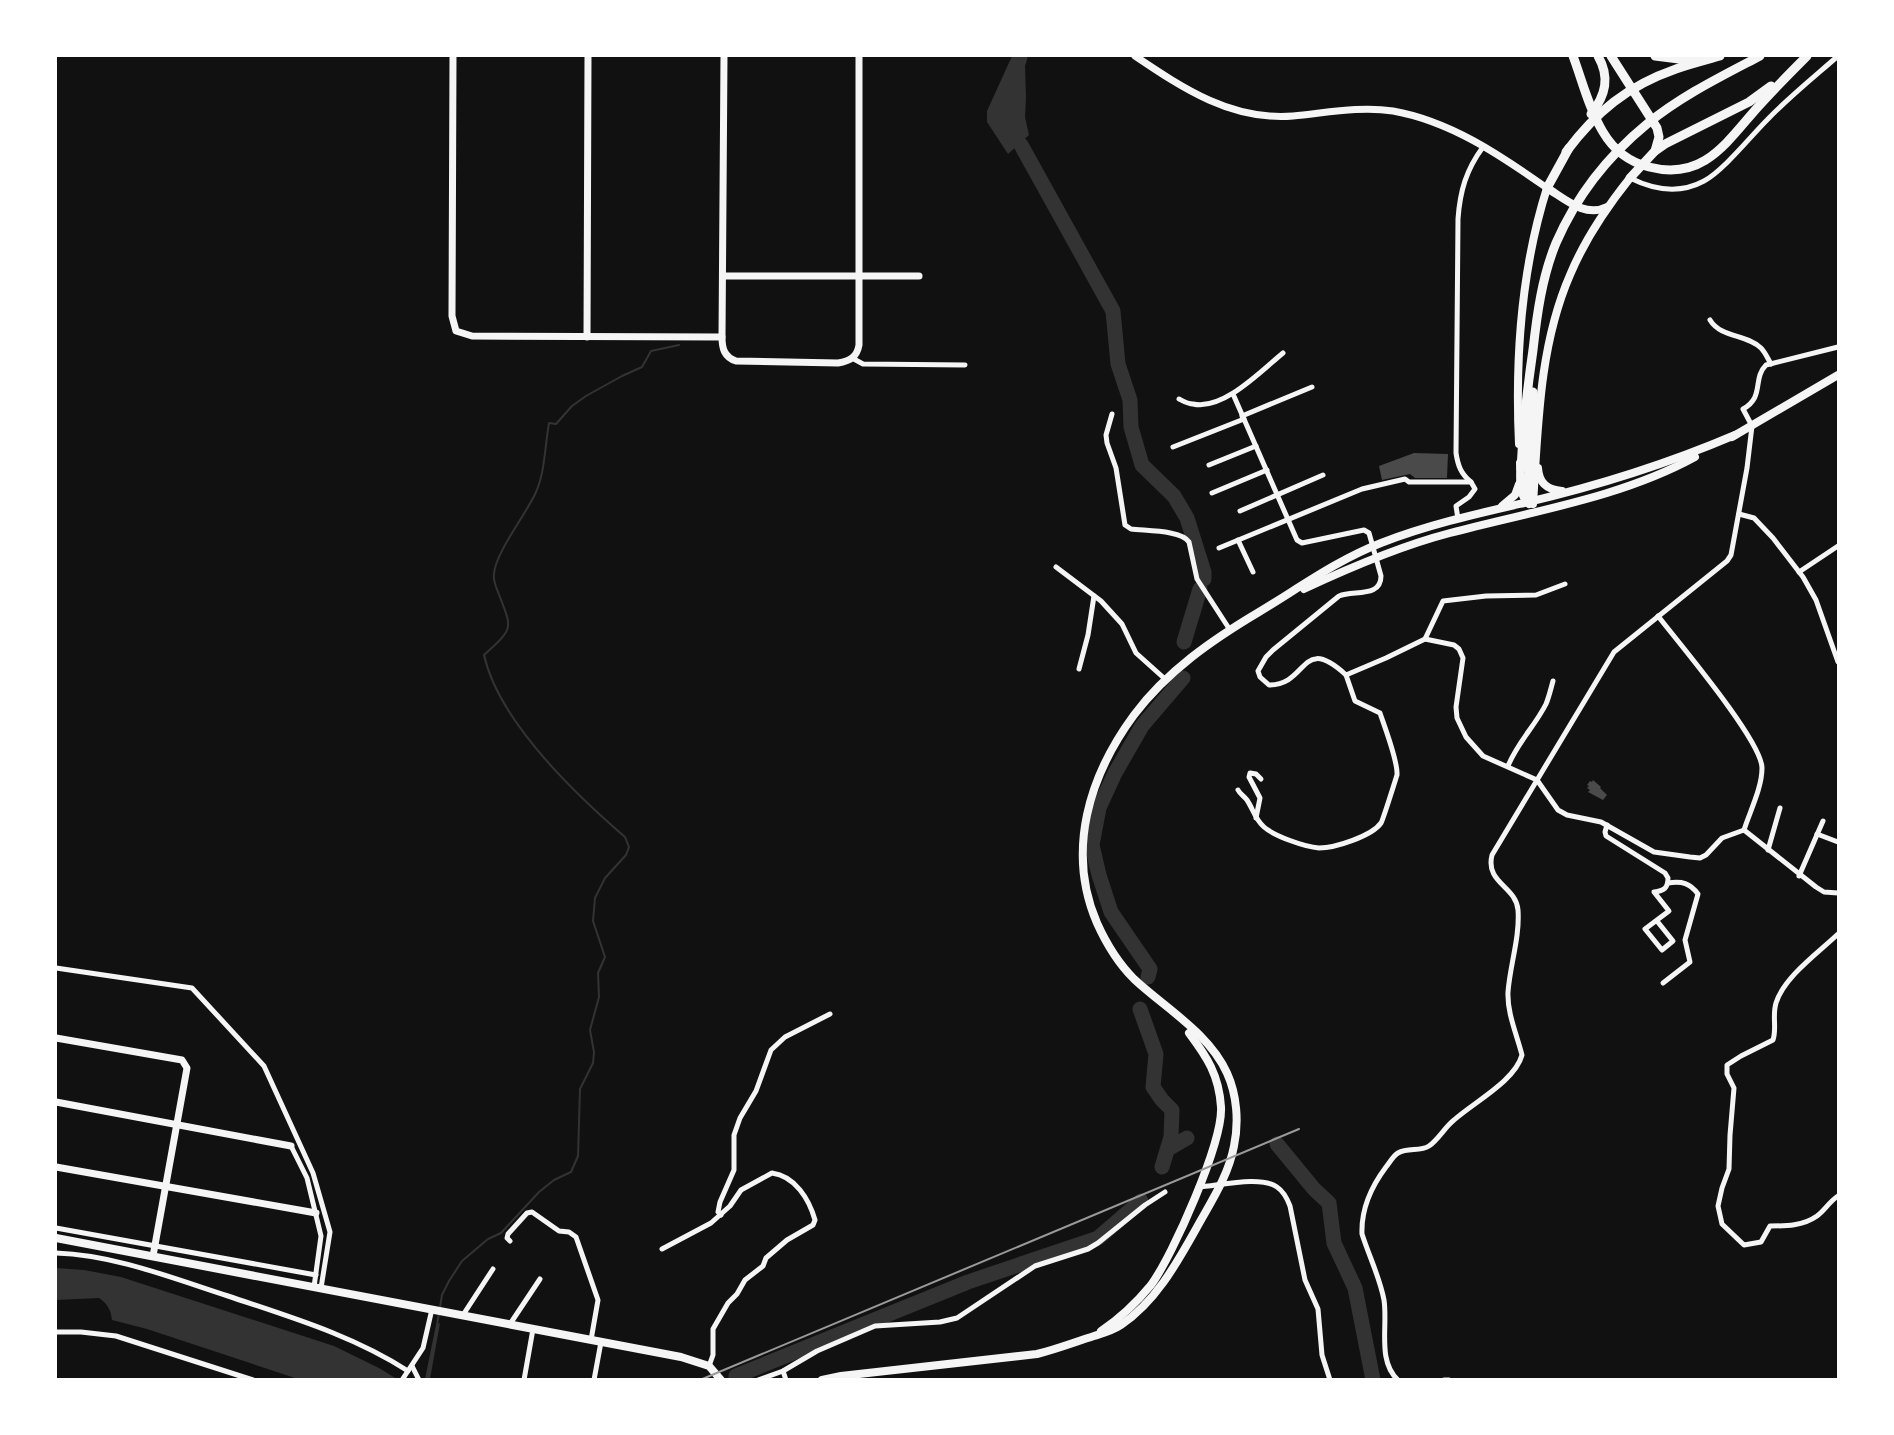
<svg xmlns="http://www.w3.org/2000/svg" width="1894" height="1435" font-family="Helvetica,sans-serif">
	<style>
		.water { fill: #333 }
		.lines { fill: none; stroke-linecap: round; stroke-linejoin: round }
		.stream { stroke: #333; stroke-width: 2 }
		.river { stroke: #333; stroke-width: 15 }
		.building { fill: #4a4a4a }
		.minor { stroke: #f5f5f5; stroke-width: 5 }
		.tertiary { stroke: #f5f5f5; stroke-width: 7 }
		.primary { stroke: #f5f5f5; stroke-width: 8 }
		.trunk { stroke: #f5f5f5; stroke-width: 8 }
		.motorway { stroke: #f5f5f5; stroke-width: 9 }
		.rail { stroke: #9a9a9a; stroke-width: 2 }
	</style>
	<rect width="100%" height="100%" fill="#111"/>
	<!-- water -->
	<g class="water">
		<path d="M1012 56H1028L1025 66 1026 98 1025 117 1029 135 1008 154 987 122V111Z"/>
		<path d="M56 1268 84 1270 121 1277 334 1346 379 1368 397 1379H298L147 1329 112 1320C111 1310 107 1303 99 1298L56 1300Z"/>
		<path d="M440 1323 430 1379H425L436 1325Z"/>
	</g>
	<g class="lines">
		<!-- stream -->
		<path class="stream" d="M437 1325 442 1295 449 1281 462 1261 488 1239 501 1233 539 1192 554 1180 571 1172 578 1156 580 1089 593 1063 594 1052 590 1030 599 997 598 973 605 957 593 921 595 898 605 878 626 855 629 847 625 837C574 793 499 722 484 655 515 627 512 629 498 592 496 587 493 581 494 574 495 553 527 513 536 492 545 472 545 445 549 423L556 424 572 406 586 396 622 376 642 367 651 351 679 345"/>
		<!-- river -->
		<g class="river">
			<path d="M1021 145 1113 311 1118 364 1130 400 1131 427 1142 465 1174 496 1187 518 1204 572V579"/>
			<path d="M1184 642 1200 589"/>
			<path d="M1148 977 1150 969 1111 912 1099 875 1092 845 1099 808 1115 773 1142 726 1183 678"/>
			<path d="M1140 1009 1156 1054 1153 1087 1162 1100 1172 1110 1171 1137 1162 1167"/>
			<path d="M1277 1144 1314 1189 1329 1203 1334 1243 1355 1288 1373 1380"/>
			<path d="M1168 1149 1187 1138"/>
			<path d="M736 1376 968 1282 1098 1238 1141 1201"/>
		</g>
	</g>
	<!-- building -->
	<g class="building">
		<path d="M1414 453 1448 454 1447 478H1415L1410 474 1382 480 1379 466Z"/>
		<path d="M1593 780 1601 787 1600 788 1607 795 1603 800 1588 792 1590 790 1587 788 1589 786 1587 785 1590 781 1592 782Z"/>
	</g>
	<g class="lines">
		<!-- minor -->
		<g class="minor">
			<path d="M1630 178C1654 190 1680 194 1704 181 1724 170 1750 137 1767 120 1789 97 1814 77 1838 56"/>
			<path d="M1710 320C1721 338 1746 334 1761 348 1765 352 1768 359 1771 364"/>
			<path d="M852 358 863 364 965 365"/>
			<path d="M1233 394 1297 540 1302 543 1364 530 1369 533 1381 576C1381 598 1354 590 1339 596L1273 650 1266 657 1258 671 1260 677 1269 685C1309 685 1300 633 1346 675L1386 658 1425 639 1454 645 1459 649 1463 658 1456 707 1457 718 1466 737 1483 756 1537 780 1558 810 1567 815 1601 822 1654 852 1690 857 1700 858 1706 855 1722 838 1744 830"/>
			<path d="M1179 399C1183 401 1188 404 1193 404 1223 411 1261 371 1283 353"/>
			<path d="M1112 414 1106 435 1107 443 1116 468 1125 525 1131 529C1146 531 1181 530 1189 542L1197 579 1230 630"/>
			<path d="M1242 416 1312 387"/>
			<path d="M1173 447 1244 419"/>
			<path d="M1209 465 1256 446"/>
			<path d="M1471 482C1461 474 1458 466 1456 453L1458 219C1460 191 1466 170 1483 147"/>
			<path d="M1212 493 1267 470"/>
			<path d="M1240 511 1323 475"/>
			<path d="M1739 514 1754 518 1773 538 1803 577 1816 600 1838 662"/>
			<path d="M1238 540 1253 572"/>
			<path d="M1219 548 1362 489 1405 479 1409 482H1471L1475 489 1469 497 1456 506 1458 519"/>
			<path d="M1056 567 1101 601 1122 624 1136 653 1165 679"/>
			<path d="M1799 572 1838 546"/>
			<path d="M1658 616C1678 642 1762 741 1762 768 1762 788 1750 811 1744 830"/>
			<path d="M1425 639 1443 601 1486 596 1536 595 1565 584"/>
			<path d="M1079 669 1088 635 1094 596"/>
			<path d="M1508 766C1517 743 1535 726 1546 704 1549 697 1551 688 1553 681"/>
			<path d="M1238 790C1240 794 1244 796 1247 800 1253 809 1255 819 1264 827 1274 836 1305 847 1319 848 1335 848 1372 836 1381 823 1383 820 1396 778 1397 775 1398 761 1385 728 1380 713L1355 701 1346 675"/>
			<path d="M1256 818 1260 798 1249 777 1250 773 1256 774 1261 779"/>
			<path d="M1607 825 1605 832 1606 836 1665 873 1668 878C1668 888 1664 891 1654 892L1669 911 1645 929 1662 950 1673 941 1657 921"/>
			<path d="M1744 830 1816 887 1824 892 1838 893"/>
			<path d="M1817 834 1838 842"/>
			<path d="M1768 850 1780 808"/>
			<path d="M1799 876 1823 821"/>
			<path d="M1838 934C1818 953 1784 977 1776 1003 1772 1016 1777 1028 1773 1040L1741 1056 1727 1065V1074L1734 1088 1730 1135 1729 1169 1722 1188 1718 1206 1722 1224 1744 1245 1761 1242 1770 1226C1786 1226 1803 1226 1817 1216 1825 1210 1829 1202 1838 1196"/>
			<path d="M56 968 192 988 264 1066 313 1173 330 1232 321 1288"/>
			<path d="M1663 983 1690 962 1685 940 1698 894C1690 883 1682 881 1668 883"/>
			<path d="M291 1146 307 1178 321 1236 314 1287"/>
			<path d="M1198 1187C1218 1186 1260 1175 1277 1187 1283 1191 1287 1198 1290 1206L1305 1280 1318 1309 1322 1355 1330 1380"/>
			<path d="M721 1215 718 1212 720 1202 734 1170V1135L740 1118 756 1091 771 1050 785 1037 830 1014"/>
			<path d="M56 1228 316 1275"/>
			<path d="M510 1241 507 1238 508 1234 527 1213 532 1212 559 1231 569 1232 576 1237 598 1300 591 1340"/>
			<path d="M662 1249 711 1223 730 1206 741 1190 772 1173C795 1176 809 1199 815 1220L813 1225 787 1240 766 1258 763 1266 745 1280 737 1294 728 1303 713 1329V1355L709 1366"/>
			<path d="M56 1253C115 1255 172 1278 228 1296 290 1317 352 1335 408 1371"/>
			<path d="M463 1315 493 1269"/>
			<path d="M510 1324 540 1279"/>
			<path d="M56 1332H81L116 1336 253 1380"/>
			<path d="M412 1366 419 1380"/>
			<path d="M783 1371 786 1380"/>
			<path d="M402 1380 423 1348 432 1309"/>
			<path d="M524 1380 533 1329"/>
			<path d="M594 1380 601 1342"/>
			<path d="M758 1380 783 1371 817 1351 875 1326 940 1322 957 1318 1035 1266 1088 1249 1098 1243 1145 1205 1165 1192"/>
			<path d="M1398 1380C1377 1361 1388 1326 1384 1300 1380 1278 1369 1256 1362 1234 1361 1209 1371 1187 1386 1167 1390 1162 1393 1156 1398 1153 1408 1147 1420 1152 1429 1146 1438 1140 1445 1127 1454 1120 1474 1102 1515 1081 1522 1055 1517 1035 1507 1013 1508 992 1510 965 1520 937 1518 910 1516 886 1485 883 1492 855L1614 652 1727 561 1731 555 1747 468 1752 426 1743 409C1765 397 1752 379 1766 365L1838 347"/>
			<path d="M1444 1380H1449"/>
		</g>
		<!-- tertiary -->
		<g class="tertiary">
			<path d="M453 56 452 316 456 331 472 336 722 337"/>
			<path d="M724 56 722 337C722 348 724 357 736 361L838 363C850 361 857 357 859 345V56"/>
			<path d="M1135 56C1184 89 1232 121 1293 116 1326 113 1360 106 1393 111 1450 121 1500 155 1547 188"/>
			<path d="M723 276H919"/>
			<path d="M587 337 588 56"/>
			<path d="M56 1038 182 1060 187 1068 153 1256"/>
			<path d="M56 1102 291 1146"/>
			<path d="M56 1167 316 1213"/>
		</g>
		<!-- primary -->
		<path class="primary" d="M56 1238 681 1357 709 1366 721 1380"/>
		<!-- trunk -->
		<g class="trunk">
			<path d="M1732 437 1838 375"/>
			<path d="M1519 444C1515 358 1521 270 1547 188 1565 199 1585 218 1607 207"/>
			<path d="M1520 463C1521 478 1517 493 1529 504"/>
			<path d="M1538 468C1539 483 1547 490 1562 491"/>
			<path d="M1533 504C1538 427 1539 346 1570 275 1585 239 1606 208 1630 178"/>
			<path d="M1502 506 1515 495 1519 484"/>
			<path d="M1304 589C1351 567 1400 546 1450 533 1532 511 1620 498 1695 457"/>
			<path d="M1101 1331C1119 1319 1137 1302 1151 1285 1173 1255 1223 1142 1221 1107 1219 1075 1207 1057 1189 1033"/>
			<path d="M822 1380 841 1376 1037 1354C1057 1349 1075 1342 1094 1336 1104 1333 1112 1331 1121 1325 1158 1300 1179 1259 1201 1220 1214 1197 1229 1173 1234 1146 1239 1122 1237 1095 1227 1073 1209 1033 1165 1008 1134 979 1118 963 1106 943 1097 923 1066 851 1089 776 1134 715 1167 671 1212 640 1259 612 1299 588 1337 560 1381 543 1427 525 1476 514 1524 503 1597 486 1667 464 1735 435"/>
		</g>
		<!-- motorway -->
		<g class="motorway">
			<path d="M1573 56C1582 80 1589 109 1603 132 1613 149 1629 162 1649 167 1703 181 1726 143 1757 108 1773 90 1790 73 1807 56"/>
			<path d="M1611 56 1657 128 1659 137 1655 151"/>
			<path d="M1655 56 1679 59 1700 56"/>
			<path d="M1591 114C1606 95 1610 77 1598 56"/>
			<path d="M1566 152C1596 112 1627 86 1676 69 1690 64 1706 60 1720 56"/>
			<path d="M1630 178 1655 151 1665 144 1749 102 1771 86"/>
			<path d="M1547 188 1569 148"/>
			<path d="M1521 469C1523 429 1527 390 1533 350 1537 314 1542 277 1556 243 1576 197 1608 156 1647 124 1681 96 1722 76 1760 56"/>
			<path d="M1527 502 1533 392"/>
		</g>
		<!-- rail -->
		<path class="rail" d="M700 1380 1299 1129"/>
	</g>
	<!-- border -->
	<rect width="1894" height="1435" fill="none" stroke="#ffffff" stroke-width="114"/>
</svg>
